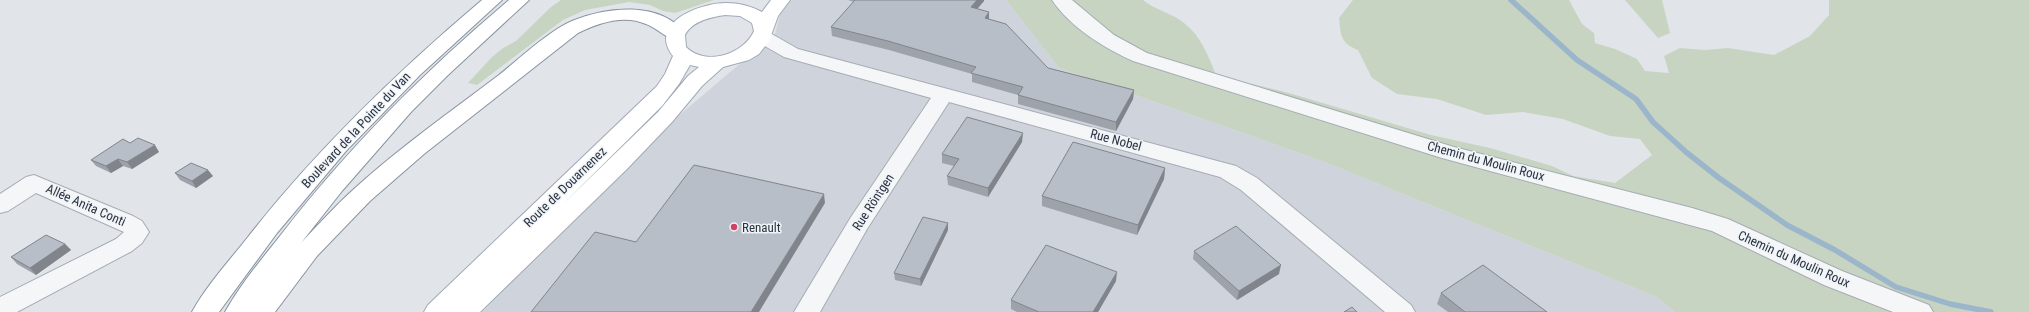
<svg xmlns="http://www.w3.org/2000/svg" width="2029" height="312" font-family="'Roboto Condensed',sans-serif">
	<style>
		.built { fill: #cfd4dc }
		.green { fill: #c7d4c2 }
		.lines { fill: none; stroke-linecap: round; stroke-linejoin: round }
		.stream { stroke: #9bb5cb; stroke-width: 5.5 }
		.minor-casing { stroke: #a6acb4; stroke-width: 2 }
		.major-casing { stroke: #a0aab6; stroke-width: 2 }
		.highway-casing { stroke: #8893a1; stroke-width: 2 }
		.minor { fill: #f4f6f8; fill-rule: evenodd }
		.major { fill: #fff; fill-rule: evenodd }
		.highway { fill: #fff; fill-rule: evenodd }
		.wall { fill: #9ea3ab }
		.shaded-wall { fill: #81858b }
		.building { fill: #b8bec7; stroke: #81858b }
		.poi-dot { fill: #d14461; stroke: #f1f4f7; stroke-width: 1.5 }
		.labels { text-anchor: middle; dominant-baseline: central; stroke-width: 3; stroke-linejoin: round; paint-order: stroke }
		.street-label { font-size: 13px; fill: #293342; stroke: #f1f4f7 }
		.poi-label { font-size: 13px; fill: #293342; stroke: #f1f4f7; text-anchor: start }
	</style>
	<rect width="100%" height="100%" fill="#e1e5ea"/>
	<!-- built -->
	<path class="built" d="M791 0H1006L1059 68 1322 161 1657 297 1675 312H482L643 146 775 34 781 11Z"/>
	<!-- green -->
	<g class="green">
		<path d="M561 0H714L675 13 663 11 650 5 629 2 585 10 563 20 477 85 468 83 491 58 503 48 516 41 551 7Z"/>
		<path d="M1006 0H1143C1155 10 1172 13 1184 23 1201 36 1208 55 1216 75L1289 93 1431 135 1490 148 1552 166 1573 176 1615 183 1652 155 1640 139 1610 136 1563 119 1523 112 1486 115 1437 99 1397 94 1372 78 1358 50C1340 43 1341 35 1339 18L1353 0H1569L1582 24 1594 33 1595 43 1615 49 1637 59 1645 71 1669 73 1664 56 1680 48 1705 50 1728 48 1774 55 1810 36 1829 15V0H2029V312H1675L1657 297 1322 161 1059 68Z"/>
		<path d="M1625 0H1662L1670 33 1658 38Z"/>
	</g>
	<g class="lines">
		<!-- stream -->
		<path class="stream" d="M1511 0 1577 60 1636 99 1653 122 1686 152 1719 178 1787 225 1835 250 1896 287 1950 304 1991 312"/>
		<!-- minor casing -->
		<g class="minor-casing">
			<g id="minor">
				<path d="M1052 0H1072L1114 35 1147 53 1454 147 1692 208 1728 219 1842 271 1929 305 1933 312H1893L1824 285 1712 231 1442 158 1133 61C1104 48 1070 27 1052 0Z"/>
				<path d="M763 31 770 33 798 49 1236 166 1257 178 1411 305 1415 312H1385L1241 190 1220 177 949 102 867 229 820 312H794L851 217 931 98 784 57 756 41 753 37 756 33Z"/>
				<path d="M34 175 133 216 142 221 149 232 142 243 132 251 17 312H0V297L116 239 124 232 36 193 8 211 0 213V194L26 177Z"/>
			</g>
		</g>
		<!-- major casing -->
		<g class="major-casing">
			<path id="major" d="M771 0H790L778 16 769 41 759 54 749 60 723 67 702 86 672 122 627 169 480 312H424L428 305 657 86 665 74 673 56C647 23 700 3 726 3 738 3 751 6 762 12ZM725 15 740 16 752 23 754 31C744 54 706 67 686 47L685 35C692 21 711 17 725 15ZM690 65 699 67 688 76 658 112 561 206 662 106 679 84Z"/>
		</g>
		<!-- highway casing -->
		<g class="highway-casing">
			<g id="highway">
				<path d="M482 0H502L420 75 346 151 277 233 219 312H192C207 285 229 261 248 237 317 149 397 72 482 0Z"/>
				<path d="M509 0H529L448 75 411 112 342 191 301 243C318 225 335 206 354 189 399 148 450 112 499 75 520 58 549 31 572 21 605 7 661 0 685 34L682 38C667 42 660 29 646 24 624 14 598 23 578 33L424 154 370 201 317 256 275 312H225C240 285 261 260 280 236 347 149 425 71 509 0Z"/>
			</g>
		</g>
		<!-- minor -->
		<use href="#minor" class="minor"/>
		<!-- major -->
		<use href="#major" class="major"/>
		<!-- highway -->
		<use href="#highway" class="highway"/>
	</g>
	<!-- wall -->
	<g class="wall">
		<path d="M848 0H984V1L977 9 1048 68 1134 90 1133 99 1116 131 1018 104V95L972 82V74L889 50 832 36 831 27 854 2Z"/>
		<path d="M1022 142 988 197 948 185 947 176 954 166 942 163V154Z"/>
		<path d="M130 143 159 152 132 169 123 166 111 173 96 166 91 160Z"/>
		<path d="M1165 168 1164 179 1137 235 1042 206V196Z"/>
		<path d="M175 173 213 176 196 188 180 180Z"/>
		<path d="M948 223V230L921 286 895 280 894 273Z"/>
		<path d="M65 244 71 250 36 275 17 264 11 257Z"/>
		<path d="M1194 251 1279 274 1237 300 1193 259Z"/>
		<path d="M1116 281 1098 312H1017L1011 309V300Z"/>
		<path d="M1441 293 1547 312H1448L1437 304Z"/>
	</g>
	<!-- shaded-wall -->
	<g class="shaded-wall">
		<path d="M977 0H984V1L971 16V7Z"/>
		<path d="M989 12V21L985 18Z"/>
		<path d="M1134 90 1133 99 1116 131V122Z"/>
		<path d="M1023 133 1022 142 988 197V188Z"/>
		<path d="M155 145 159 152 132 169 127 162Z"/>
		<path d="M118 159 123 166 111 173 106 166Z"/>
		<path d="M1165 168 1164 179 1137 235 1138 225Z"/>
		<path d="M208 170 213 176 196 188 192 181Z"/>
		<path d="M824 194 825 203 759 312H751Z"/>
		<path d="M948 223V230L921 286 920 279Z"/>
		<path d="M65 244 71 250 36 275 30 268Z"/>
		<path d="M1281 265 1279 274 1237 300 1239 291Z"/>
		<path d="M1117 272 1116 281 1098 312H1093Z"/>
	</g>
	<!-- building -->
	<g class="building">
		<path d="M855 0H977L971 7 989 12 985 18 1006 24 1048 68 1134 90 1116 122 1018 95 1023 87 971 73 976 67 888 41 831 27Z"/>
		<path d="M967 117 1023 133 988 188 947 176 959 159 942 154Z"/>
		<path d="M138 138 155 145 127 162 118 159 106 166 91 160 123 139 130 143Z"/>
		<path d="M1073 142 1165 168 1138 225 1042 196Z"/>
		<path d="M191 163 208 170 192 181 175 173Z"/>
		<path d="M694 165 824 194 751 312H531L595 232 636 242Z"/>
		<path d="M923 217 948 223 920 279 894 273Z"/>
		<path d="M1236 226 1281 265 1239 291 1194 251Z"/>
		<path d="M46 235 65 244 30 268 11 257Z"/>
		<path d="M1046 245 1117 272 1093 312H1039L1011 300Z"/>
		<path d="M1483 265 1547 312H1465L1441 293Z"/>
		<path d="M1352 307 1357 312H1344Z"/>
	</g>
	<!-- markers -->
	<circle class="poi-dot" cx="734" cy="227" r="4"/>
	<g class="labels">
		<!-- street labels -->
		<g class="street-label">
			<text transform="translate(356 130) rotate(-47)">Boulevard de la Pointe du Van</text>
			<text transform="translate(1116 140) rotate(15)">Rue Nobel</text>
			<text transform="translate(1486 161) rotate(15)">Chemin du Moulin Roux</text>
			<text transform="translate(565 187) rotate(-44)">Route de Douarnenez</text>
			<text transform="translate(873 202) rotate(-57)">Rue Röntgen</text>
			<text transform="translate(86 205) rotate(24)">Allée Anita Conti</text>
			<text transform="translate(1794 259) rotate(24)">Chemin du Moulin Roux</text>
		</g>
		<!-- poi labels -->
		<g class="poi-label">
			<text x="742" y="227">Renault</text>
		</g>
	</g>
</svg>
